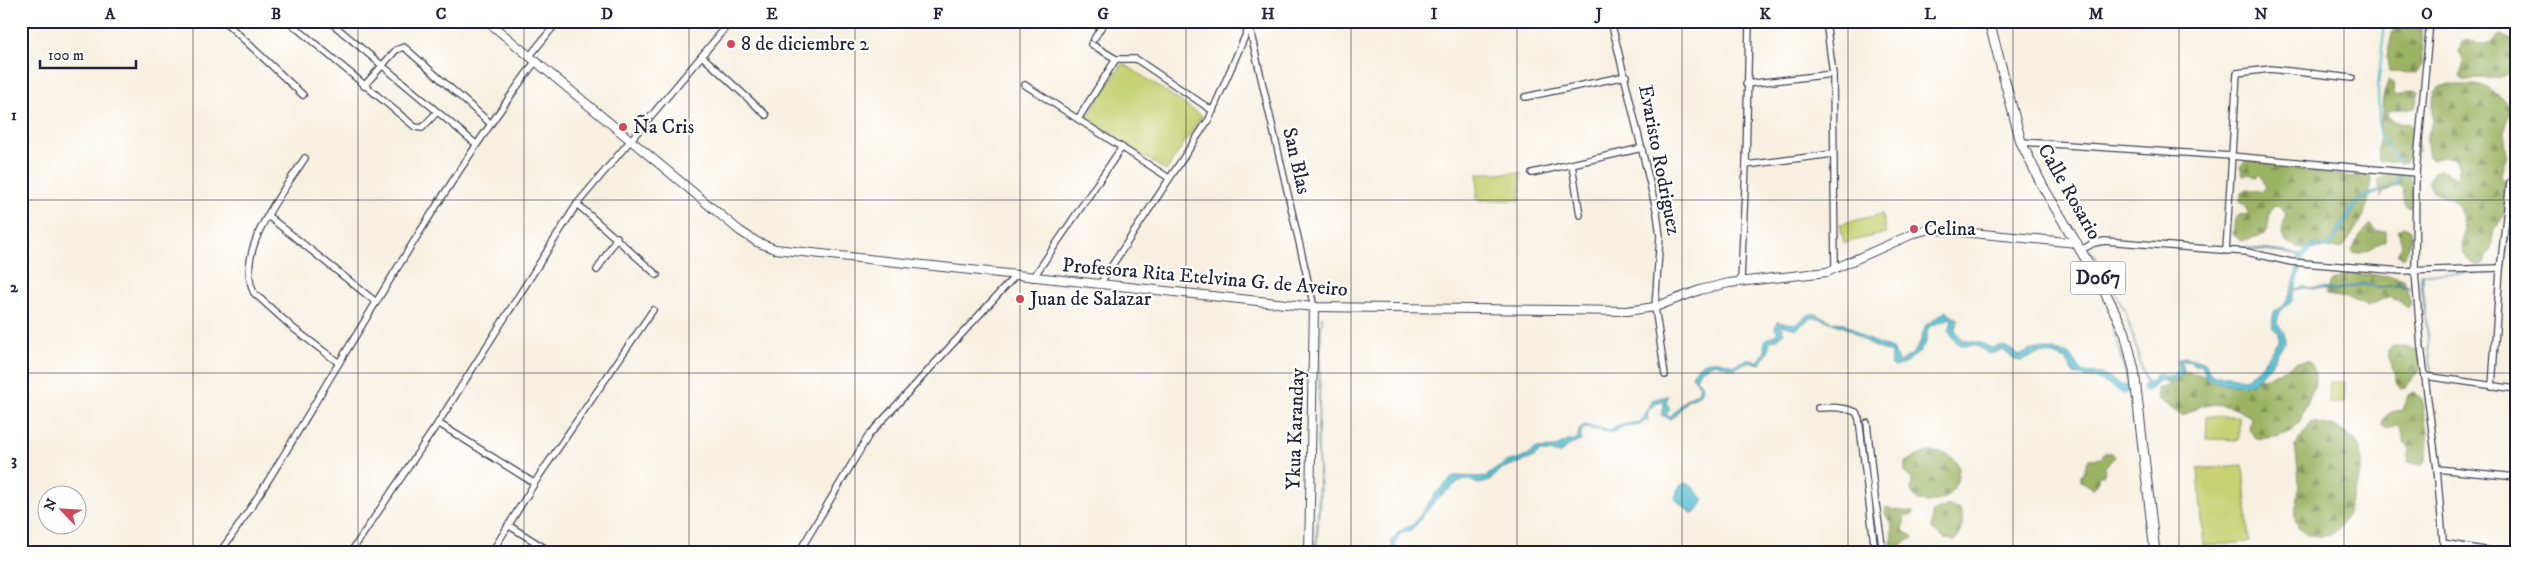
<svg xmlns="http://www.w3.org/2000/svg" width="2537" height="573" font-family="'IM FELL DW Pica',serif">
	<style>
		.green { fill: #c5d172; stroke: #747a56 }
		.forest { fill: url(#forest-firs); stroke: #5f6a50 }
		.water { fill: #53becf; stroke: #3a7085 }
		.lines { fill: none; stroke-linecap: round; stroke-linejoin: round }
		.stream { stroke: #53becf; stroke-width: 2 }
		.street-casing { stroke: #424154; stroke-width: 8 }
		.secondary-casing { stroke: #424154; stroke-width: 10 }
		.primary-casing { stroke: #424154; stroke-width: 11 }
		.street { stroke: #fff; stroke-width: 5.5 }
		.secondary { stroke: #fff; stroke-width: 8 }
		.primary { stroke: #fff; stroke-width: 9 }
		.grid { fill: none; stroke: #22223b; stroke-width: 1; stroke-opacity: 0.55 }
		.poi-dot { fill: #d1495b; stroke: #fff; stroke-width: 2 }
		.labels { text-anchor: middle; dominant-baseline: central; stroke-width: 4.5; stroke-linejoin: round; paint-order: stroke }
		.shield { fill: #fff; stroke: #646476; stroke-width: 1 }
		.shield-label { font-size: 19px; font-weight: bold; fill: #22223b }
		.poi-label { font-size: 20px; fill: #22223b; stroke: #fff; text-anchor: start }
		.street-label { font-size: 20px; fill: #22223b; stroke: #fff }
		.neatline { fill: none; stroke: #22223b; stroke-width: 2 }
		.grid-label { font-size: 16px; text-anchor: middle; font-weight: bold; fill: #22223b }
	</style>
	<defs>
		<pattern id="forest-firs" width="22" height="20" patternUnits="userSpaceOnUse" patternTransform="scale(1.25)"><rect width="22" height="20" fill="#9cb364"/><path d="M5 1l3.5 6h-7zM16 11l3.5 6h-7z" fill="#7f9154"/></pattern>
	</defs>
	<rect width="100%" height="100%" fill="#fff"/>
	<filter id="ink" filterUnits="userSpaceOnUse"><feTurbulence type="fractalNoise" baseFrequency=".02" numOctaves="2"/><feDisplacementMap in="SourceGraphic" scale="10" xChannelSelector="R" yChannelSelector="G"/><feConvolveMatrix kernelMatrix="1 2 1 2 8 2 1 2 1" color-interpolation-filters="sRGB"/></filter>
	<filter id="wash" filterUnits="userSpaceOnUse"><feTurbulence type="fractalNoise" baseFrequency=".0096" numOctaves="4" result="noise"/><feDisplacementMap in="SourceGraphic" scale="20" xChannelSelector="R" yChannelSelector="G"/><feGaussianBlur stdDeviation="1.12" result="paint"/><feColorMatrix in="noise" values="0 0 0 0 0 0 0 0 0 0 0 0 0 0 0 0 0 1.4 0 .05"/><feComposite in="paint" operator="in"/></filter>
	<g filter="url(#wash)">
		<rect width="100%" height="100%" fill="#f7f0e0"/>
		<!-- green -->
		<g class="green">
			<path d="M1123 63 1202 116 1166 171 1086 117Z"/>
			<path d="M1478 173H1521V200H1477Z"/>
			<path d="M1882 214 1886 233 1844 243 1840 224Z"/>
			<path d="M2330 382H2345L2344 403H2329Z"/>
			<path d="M2207 416H2239V440L2206 439Z"/>
			<path d="M2243 465 2249 542 2204 546 2198 469Z"/>
		</g>
		<!-- forest -->
		<g class="forest">
			<path d="M2412 23 2421 27 2422 65 2416 73 2389 72 2387 57 2393 30 2402 24Z"/>
			<path d="M2500 35 2516 42V68C2502 80 2494 78 2478 78 2471 78 2468 82 2462 79L2460 75 2464 62 2459 52 2462 41 2468 39 2478 44H2489Z"/>
			<path d="M2389 79 2393 83 2394 94 2399 96 2413 90 2419 91 2415 107 2388 111 2387 116 2395 122 2410 123 2416 130 2418 152 2405 163 2379 160C2377 156 2382 106 2383 98 2384 91 2388 85 2389 79Z"/>
			<path d="M2448 85H2476L2487 88 2501 97 2508 105 2510 113 2504 133 2507 154 2501 174 2506 189 2504 214 2493 234 2491 250 2483 264 2478 266 2469 261 2462 252 2464 224 2459 208 2453 199 2433 191 2427 182 2434 172 2440 170 2455 177 2459 173C2459 155 2448 156 2434 159L2429 157C2428 150 2426 143 2427 137 2428 131 2433 125 2433 119 2434 104 2428 87 2448 85Z"/>
			<path d="M2247 159 2302 170 2354 177 2369 171C2372 176 2371 181 2370 187 2369 213 2357 229 2342 248L2308 250 2287 243 2282 233 2286 214 2280 206 2274 205C2266 214 2272 226 2263 235L2241 241 2233 234 2235 219 2239 215 2249 214 2244 204 2240 201 2242 192 2247 189 2262 191 2266 188 2261 174 2256 177 2249 174 2243 176 2240 166Z"/>
			<path d="M2404 171 2409 173C2415 185 2416 195 2410 207L2405 205 2403 189 2398 185 2384 192 2380 199 2379 179 2383 175Z"/>
			<path d="M2371 224 2377 231H2385V241C2374 245 2367 253 2355 254L2352 251 2359 236Z"/>
			<path d="M2405 226 2411 230C2412 239 2408 253 2402 258L2397 255 2402 244 2398 231Z"/>
			<path d="M2345 273 2393 276 2404 279 2411 304 2407 308 2390 296 2367 306 2347 298 2326 295 2331 282Z"/>
			<path d="M2392 346H2406L2421 352V368L2406 387 2401 388 2397 384 2388 353V350Z"/>
			<path d="M2308 361C2322 378 2312 391 2305 408 2302 414 2301 422 2296 426 2287 437 2268 439 2255 438L2249 429 2251 418C2239 408 2215 400 2199 407 2193 410 2188 413 2182 416L2158 399 2157 389 2170 385 2162 379 2171 377 2179 370 2224 380H2257L2278 373 2297 362Z"/>
			<path d="M2415 392 2422 399C2423 418 2433 444 2424 463L2419 465 2408 462 2410 449 2403 441V433L2398 424 2388 429 2382 426C2384 413 2392 411 2403 410L2408 395Z"/>
			<path d="M2312 422C2330 424 2359 433 2362 455 2364 469 2357 484 2353 496 2348 508 2345 525 2334 533 2322 540 2303 537 2297 524 2293 517 2295 509 2297 502 2301 482 2297 465 2295 445Z"/>
			<path d="M1927 452C1941 452 1954 453 1959 468 1957 494 1944 505 1918 501L1911 491 1912 480 1905 473V462Z"/>
			<path d="M2104 453H2112L2115 457 2105 467 2104 475H2099L2097 485 2093 488 2081 481V476L2089 459 2102 458Z"/>
			<path d="M1949 505 1960 509C1964 520 1963 531 1955 540L1944 539 1932 529V512Z"/>
			<path d="M1886 507 1894 510 1913 512V515H1905L1903 531 1914 537 1897 548 1891 544C1892 530 1894 526 1885 514Z"/>
		</g>
		<!-- water -->
		<g class="water">
			<path d="M2516 164 2505 263C2504 270 2501 271 2494 273L2422 274 2432 375 2420 274 2494 272 2503 269Z"/>
			<path d="M2398 176H2400L2398 184 2360 201 2330 248 2312 249 2301 262H2299L2300 255 2228 247V245L2301 254 2310 245 2326 246C2335 240 2347 209 2356 201 2366 190 2393 193 2398 176Z"/>
			<path d="M2090 249 2125 310 2147 384 2154 380 2156 374 2172 377 2179 369 2177 365 2178 359 2186 357 2206 363 2212 376H2230L2244 379 2249 377 2259 369 2279 340V333L2273 328C2271 305 2278 314 2286 301 2292 293 2296 276 2297 266L2302 267 2295 289 2303 287 2335 289 2364 283 2382 287 2399 283 2411 287 2399 285 2376 288 2363 285 2334 291 2304 288 2294 290 2292 301 2280 311 2277 322 2284 333 2285 341 2269 367 2253 384C2244 385 2210 385 2206 377 2204 374 2204 369 2202 365H2194L2189 360H2181L2184 370 2182 376 2172 381 2159 380 2151 389 2143 392V385L2146 384 2125 310Z"/>
			<path d="M1946 311 1958 319 1956 331 1962 340 1981 343 1991 348C2004 343 2009 348 2019 356L2031 350 2041 349 2066 353 2072 357 2080 371 2101 374 2123 386 2128 384 2112 325 2129 383H2131L2132 392 2124 394 2098 379 2074 375 2067 361 2057 356 2041 353 2021 361 2015 360 2003 350 1988 354C1979 345 1975 345 1963 346L1955 341 1949 330 1952 321 1950 318 1929 327C1926 332 1928 334 1927 339 1924 351 1906 364 1895 367L1891 364V353L1868 344 1849 329 1819 318H1810L1797 329 1780 325 1784 333 1778 339 1770 341 1768 351 1761 364 1747 362 1734 369 1715 363 1700 370 1696 378 1702 384 1703 389 1699 395 1687 400 1676 415 1670 419 1661 415 1664 407 1663 400C1654 405 1645 408 1648 421H1644L1641 425 1626 426 1613 433 1585 428 1581 431V441L1570 445 1560 453 1540 452 1531 459 1503 468 1488 482 1478 484 1469 480 1459 481 1435 501 1410 532 1400 534 1395 543V552H1392V541L1399 531 1413 525 1435 494 1454 476 1485 477 1506 462 1528 456 1534 449 1554 448 1570 440H1577L1579 430 1584 425 1608 430 1625 424 1641 422 1652 400 1668 396 1666 403 1670 408 1666 415 1670 417 1685 400 1698 392 1700 386 1692 376C1700 357 1717 359 1734 365L1747 359 1758 362 1765 351 1764 345 1766 339 1778 333 1775 328 1777 322 1796 324 1810 314H1816L1833 322 1844 323 1859 332 1865 338 1894 350 1898 362 1911 355 1920 344 1925 326Z"/>
			<path d="M1322 316 1318 443 1320 500 1316 552 1319 473 1317 443Z"/>
			<path d="M1684 483 1690 484 1704 500 1696 513 1692 514 1675 499 1678 488Z"/>
		</g>
		<g class="lines">
			<!-- stream -->
			<path class="stream" d="M2385 21 2378 86 2379 136 2400 164"/>
		</g>
	</g>
	<g filter="url(#ink)">
		<g class="lines">
			<!-- street casing -->
			<g class="street-casing">
				<g id="street">
					<path d="M224 21 303 95"/>
					<path d="M288 21 415 127 422 128 437 112"/>
					<path d="M329 21 476 144"/>
					<path d="M1248 21 1314 307"/>
					<path d="M1611 21 1657 213 1660 236 1655 307 1665 375"/>
					<path d="M1826 21 1833 74 1835 269"/>
					<path d="M2430 21 2416 173 2415 272 2421 347 2437 469 2444 552"/>
					<path d="M1533 22 1538 21"/>
					<path d="M1094 39 1105 21"/>
					<path d="M1091 44 1116 59H1136L1213 111"/>
					<path d="M702 56 766 115"/>
					<path d="M529 57 558 21"/>
					<path d="M1746 84 1833 74"/>
					<path d="M1025 85 1169 178"/>
					<path d="M364 86 396 50 404 47 490 123"/>
					<path d="M1525 97 1626 76"/>
					<path d="M1078 119 1116 59"/>
					<path d="M2021 142 2231 156 2416 173"/>
					<path d="M305 158C283 192 234 250 254 293L293 328 339 363"/>
					<path d="M1572 165 1580 215"/>
					<path d="M1746 165 1749 21"/>
					<path d="M1532 173 1642 148"/>
					<path d="M577 204 657 275"/>
					<path d="M268 216 376 302"/>
					<path d="M2081 250 2094 243 2105 241 2247 252 2291 262 2402 271 2500 268"/>
					<path d="M2226 251 2237 73 2270 69 2352 78"/>
					<path d="M597 270 617 237"/>
					<path d="M1033 278 1122 147"/>
					<path d="M1741 281 1746 165 1833 154"/>
					<path d="M1099 285 1209 119 1249 27"/>
					<path d="M2425 376 2516 389"/>
					<path d="M2492 386 2500 270 2510 182"/>
					<path d="M1818 408C1832 407 1843 407 1856 412L1859 419 1875 552"/>
					<path d="M438 423 534 483"/>
					<path d="M1867 423 1874 490 1883 552"/>
					<path d="M2437 469 2516 477"/>
					<path d="M508 525 551 552"/>
					<path d="M2443 543 2495 552"/>
					<path d="M220 552C264 492 300 427 339 363 401 261 464 158 535 62"/>
					<path d="M351 552 438 423 577 204 731 21"/>
					<path d="M492 552 539 476 653 310"/>
					<path d="M799 552 869 435 1015 276"/>
				</g>
			</g>
			<!-- secondary casing -->
			<g class="secondary-casing">
				<g id="secondary">
					<path d="M487 21 740 231 757 242 775 249 1314 307 1627 311 1655 307 1700 290 1729 283 1827 272 1915 233 1930 229 2077 243"/>
					<path d="M1309 552 1314 307"/>
				</g>
			</g>
			<!-- primary casing -->
			<g class="primary-casing">
				<path id="primary" d="M1989 21 2021 142 2042 185 2104 290 2125 333 2134 370 2155 552"/>
			</g>
			<!-- street -->
			<use href="#street" class="street"/>
			<!-- secondary -->
			<use href="#secondary" class="secondary"/>
			<!-- primary -->
			<use href="#primary" class="primary"/>
		</g>
	</g>
	<!-- grid -->
	<path class="grid" d="M193 21V552M358 21V552M524 21V552M689 21V552M855 21V552M1020 21V552M1186 21V552M1351 21V552M1517 21V552M1682 21V552M1848 21V552M2013 21V552M2179 21V552M2344 21V552M21 200H2516M21 373H2516"/>
	<!-- markers -->
	<g class="poi-dot">
		<circle cx="731" cy="44" r="5"/>
		<circle cx="623" cy="127" r="5"/>
		<circle cx="1914" cy="229" r="5"/>
		<circle cx="1020" cy="299" r="5"/>
	</g>
	<g class="labels">
		<!-- shield labels -->
		<rect class="shield" x="2070.5" y="261.5" width="55" height="33" rx="4"/>
		<g class="shield-label">
			<text x="2098" y="278">D067</text>
		</g>
		<!-- poi labels -->
		<g class="poi-label">
			<text x="741" y="44">8 de diciembre 2</text>
			<text x="633" y="127">Ña Cris</text>
			<text x="1924" y="229">Celina</text>
			<text x="1030" y="299">Juan de Salazar</text>
		</g>
		<!-- street labels -->
		<g class="street-label">
			<text transform="translate(1659 160) rotate(79)">Evaristo Rodriguez</text>
			<text transform="translate(1296 161) rotate(77)">San Blas</text>
			<text transform="translate(2069 192) rotate(60)">Calle Rosario</text>
			<text transform="translate(1205 278) rotate(5)">Profesora Rita Etelvina G. de Aveiro</text>
			<text transform="translate(1296 429) rotate(-88)">Ykua Karanday</text>
		</g>
	</g>
	<!-- margin -->
	<rect width="2537" height="573" fill="none" stroke="#fff" stroke-width="55"/>
	<!-- north arrow -->
	<g transform="translate(62 510) rotate(295)"><circle r="24" fill="#ffffff" stroke="#a7a7b1"/>
	<path d="M0-4L9 19L0 12L-9 19Z" fill="#d1495b"/>
	<text y="-8" font-size="14" font-weight="bold" text-anchor="middle" fill="#22223b">N</text>
	</g>
	<!-- scale -->
	<path d="M40 60v8h96v-8" fill="none" stroke="#22223b" stroke-width="2.5"/>
	<text x="48" y="60" font-size="15" fill="#22223b" stroke="#ffffff" stroke-width="4" paint-order="stroke">100 m</text>
	<rect x="28" y="28" width="2482" height="518" class="neatline"/>
	<g class="grid-label">
		<text x="110" y="19">A</text>
		<text x="276" y="19">B</text>
		<text x="441" y="19">C</text>
		<text x="607" y="19">D</text>
		<text x="772" y="19">E</text>
		<text x="938" y="19">F</text>
		<text x="1103" y="19">G</text>
		<text x="1268" y="19">H</text>
		<text x="1434" y="19">I</text>
		<text x="1599" y="19">J</text>
		<text x="1765" y="19">K</text>
		<text x="1930" y="19">L</text>
		<text x="2096" y="19">M</text>
		<text x="2261" y="19">N</text>
		<text x="2427" y="19">O</text>
		<text x="14" y="120">1</text>
		<text x="14" y="292">2</text>
		<text x="14" y="465">3</text>
	</g>
</svg>
